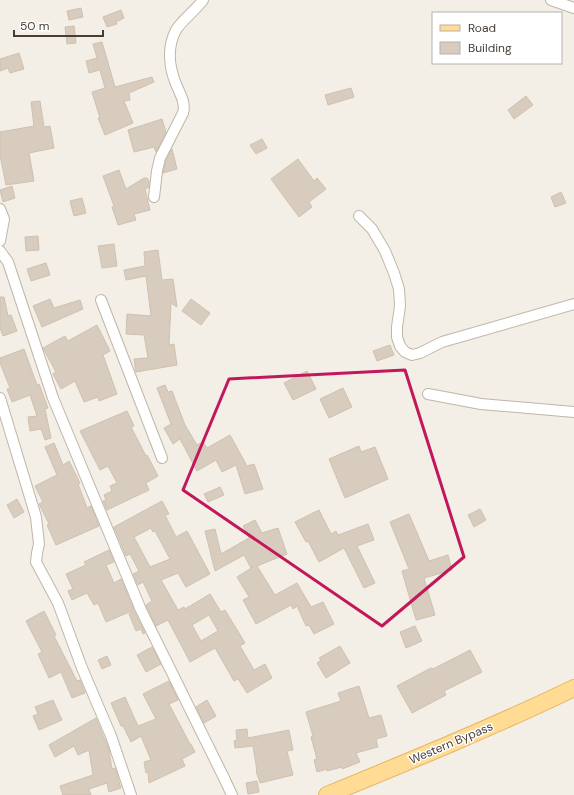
<svg xmlns="http://www.w3.org/2000/svg" width="574" height="795" font-family="'DM Sans',sans-serif">
	<style>
		.building { fill: #d8ccbe; stroke: #d0c1ae; fill-rule: evenodd }
		.lines { fill: none; stroke-linecap: round; stroke-linejoin: round }
		.minor-casing { stroke: #bfb6a8; stroke-width: 12 }
		.primary-casing { stroke: #e5b762; stroke-width: 18 }
		.minor { stroke: #fff; stroke-width: 10 }
		.primary { stroke: #ffdb93; stroke-width: 16 }
		.marked { fill: none; stroke: #c2185b; stroke-width: 3; stroke-linejoin: round }
		.labels { text-anchor: middle; dominant-baseline: central; stroke-width: 3; stroke-linejoin: round; paint-order: stroke }
		.street-label { font-size: 12px; fill: #463e35; stroke: #fff }
	</style>
	<rect width="100%" height="100%" fill="#f3eee6"/>
	<!-- building -->
	<g class="building">
		<path d="M81 8 83 17 69 20 67 11Z"/>
		<path d="M121 10 124 18 116 22 117 24 107 27 103 17Z"/>
		<path d="M74 26 76 43 67 44 65 27Z"/>
		<path d="M102 42 115 87 152 77 154 82 129 93 130 100 124 101 133 123 105 135 98 118H100L92 92 105 88 100 70 89 73 86 61 97 58 93 44Z"/>
		<path d="M19 53 24 69 10 73 8 68 0 71V59Z"/>
		<path d="M351 88 354 97 328 105 325 95Z"/>
		<path d="M526 96 533 105 514 119 508 110Z"/>
		<path d="M40 101 44 127 50 126 54 148 29 153 34 181 6 185 0 155V132L34 126 31 102Z"/>
		<path d="M162 119 166 132 156 152 154 147 134 152 128 130Z"/>
		<path d="M262 139 267 148 256 154 250 145Z"/>
		<path d="M172 149 177 169 163 173 166 160Z"/>
		<path d="M298 159 314 181 317 178 326 189 309 202 312 207 299 217 271 179Z"/>
		<path d="M119 170 126 189 144 178H147L149 181V187L145 189 150 210 134 214 136 220 118 225 112 207 114 206 103 176Z"/>
		<path d="M12 186 15 198 3 202 0 190Z"/>
		<path d="M561 192 566 203 555 207 551 197Z"/>
		<path d="M82 198 86 213 74 216 70 201Z"/>
		<path d="M38 236 39 250 26 251 25 237Z"/>
		<path d="M114 244 117 266 102 268 98 246Z"/>
		<path d="M158 250 162 280 173 279 177 307 171 303 169 345 174 344 177 365 136 372 134 359 148 358 144 335 126 334 127 314 151 316 146 276 126 280 124 270 145 266 144 252Z"/>
		<path d="M46 263 50 275 31 281 27 269Z"/>
		<path d="M0 297H4L8 316 11 315 17 331 3 336 0 328Z"/>
		<path d="M50 299 54 308 80 300 83 309 42 327 33 306Z"/>
		<path d="M191 299 210 313 201 325 182 311Z"/>
		<path d="M97 325 110 351 103 355 117 394 99 401 98 397 84 402 75 381 61 389 53 374 56 372 43 348 65 336 68 341Z"/>
		<path d="M390 345 394 355 377 361 373 351Z"/>
		<path d="M24 349 37 385 39 384 48 408 45 409 51 438 45 440 41 429 30 431 28 417 37 416 30 395 12 402 7 389 10 388 0 363V358Z"/>
		<path d="M307 371 316 389 293 400 284 383Z"/>
		<path d="M165 385 168 392 172 391 185 425 197 445 203 442 207 448 230 435 247 466 254 464 263 489 245 494 236 465 222 472 216 460 197 471 180 439 173 444 164 428 171 424 157 388Z"/>
		<path d="M343 388 352 407 329 418 320 399Z"/>
		<path d="M127 411 134 426 131 427 146 456 147 455 158 476 146 483 149 490 107 510 103 501 106 500 104 495 112 491 110 486 117 483 108 466 100 470 80 431Z"/>
		<path d="M54 443 63 465 69 461 80 483 78 484 87 508 91 506 99 526 56 545 47 525 49 524 39 504 43 502 35 486 57 475 45 447Z"/>
		<path d="M359 446 361 452 375 447 388 479 345 498 329 459Z"/>
		<path d="M220 487 224 495 208 502 204 494Z"/>
		<path d="M17 499 24 512 14 518 7 505Z"/>
		<path d="M162 501 169 514 165 515 176 537 187 531 210 574 186 587 178 573 161 580 178 610 184 607 185 609 210 594 221 612 225 610 245 643 240 646 254 670 265 664 272 678 247 693 238 679 234 681 215 648 190 662 168 620 156 626 147 607 146 605 152 601 143 582 138 585 133 574 139 571 130 554 126 556 114 527ZM151 528 153 532 155 531 170 559 150 567 134 537ZM209 615 218 631 201 641 192 625Z"/>
		<path d="M480 509 486 520 474 527 468 515Z"/>
		<path d="M319 510 331 534 336 531 338 535 368 524 374 540 357 546 375 583 364 588 344 548 319 562 308 541 306 542 295 522Z"/>
		<path d="M409 514 429 561 448 555 452 570 424 578 435 615 416 620 402 571 409 569 390 522Z"/>
		<path d="M255 520 262 533 278 528 287 554 257 566 275 595 297 583 311 607 323 602 334 624 314 634 309 625 306 626 297 606 293 609 291 605 256 624 243 600 249 597 237 577 253 567 251 568 244 555 215 571 205 531 215 529 221 554 249 538 243 526Z"/>
		<path d="M109 550 114 562 106 565 114 583 121 579 134 610 106 622 98 603 94 605 87 593 72 600 68 591 73 589 66 574 86 565 84 562Z"/>
		<path d="M44 611 56 635 54 636 77 681 80 680 85 693 72 698 61 672 49 678 38 654 42 652 26 621Z"/>
		<path d="M134 611 145 633 143 634 141 629 136 631 129 614Z"/>
		<path d="M415 626 422 641 406 648 400 632Z"/>
		<path d="M340 646 350 663 326 678 317 663 321 660 319 658Z"/>
		<path d="M152 647 161 664 146 672 137 655Z"/>
		<path d="M470 650 482 672 444 691 446 695 412 713 397 686 431 668 433 669Z"/>
		<path d="M107 656 111 665 102 669 98 660Z"/>
		<path d="M169 681 178 700 169 704 190 744H191L195 752 182 759 185 766 149 783 148 772 146 773 144 762 151 760 141 736 131 742 123 726H121L111 703 125 697 138 726 156 719 143 694Z"/>
		<path d="M359 686 369 718 381 715 387 736 376 739 378 747 356 753 360 762 342 769V767L327 771V769L317 772 314 760 317 759 311 737 313 736 306 712 341 701 338 693Z"/>
		<path d="M53 700 62 720 39 730 33 716 38 714 35 707Z"/>
		<path d="M207 700 216 716 204 723 196 707Z"/>
		<path d="M96 718 109 750 112 769 115 768 121 788 109 792 107 783 89 789 91 795H63L60 786 93 775 89 750 78 755 74 746 55 757 49 745Z"/>
		<path d="M247 729 248 738 289 730 293 750 287 751 293 775 260 783 256 771H257L253 746 235 748 234 741 237 740 236 730Z"/>
		<path d="M257 781 259 792 248 794 246 783Z"/>
	</g>
	<g class="lines">
		<!-- minor casing -->
		<g class="minor-casing">
			<g id="minor">
				<path d="M551 0 574 8"/>
				<path d="M154 197 157 171 160 158 183 113C186 103 180 94 176 84 169 67 167 47 176 30 183 19 195 11 203 0"/>
				<path d="M0 209 4 219 0 241"/>
				<path d="M359 216 372 229 385 251 394 273 399 289 400 306 397 327V337L400 346 405 352 412 355 420 353 442 342 574 304"/>
				<path d="M0 251 8 262 53 398 141 610 225 780 232 795"/>
				<path d="M101 300 162 458"/>
				<path d="M428 394 481 404 574 412"/>
				<path d="M0 398 36 517 39 544 37 553 36 562 58 603 82 668 111 736 131 795"/>
			</g>
		</g>
		<!-- primary casing -->
		<g class="primary-casing">
			<path id="primary" d="M327 795C410 761 493 727 574 688"/>
		</g>
		<!-- minor -->
		<use href="#minor" class="minor"/>
		<!-- primary -->
		<use href="#primary" class="primary"/>
	</g>
	<!-- marked area -->
	<path class="marked" d="M405 370 464 557 382 626 183 490 229 379Z"/>
	<g class="labels">
		<!-- street labels -->
		<g class="street-label">
			<text transform="translate(451 743) rotate(-23)">Western Bypass</text>
		</g>
	</g>
	<!-- legend -->
	<rect x="432" y="12" width="130" height="52" fill="#ffffff" stroke="#b5b2ae"/>
	<rect x="440" y="25" width="20" height="6" fill="#ffdb93" stroke="#b5b2ae"/>
	<text x="468" y="32" font-size="12" fill="#463e35">Road</text>
	<rect x="440" y="42" width="20" height="12" fill="#d8ccbe" stroke="#b5b2ae"/>
	<text x="468" y="52" font-size="12" fill="#463e35">Building</text>
	<!-- scale -->
	<path d="M14 30v6h89v-6" fill="none" stroke="#463e35" stroke-width="2"/>
	<text x="20" y="30" font-size="12" fill="#463e35" stroke="#ffffff" stroke-width="3" paint-order="stroke">50 m</text>
</svg>
